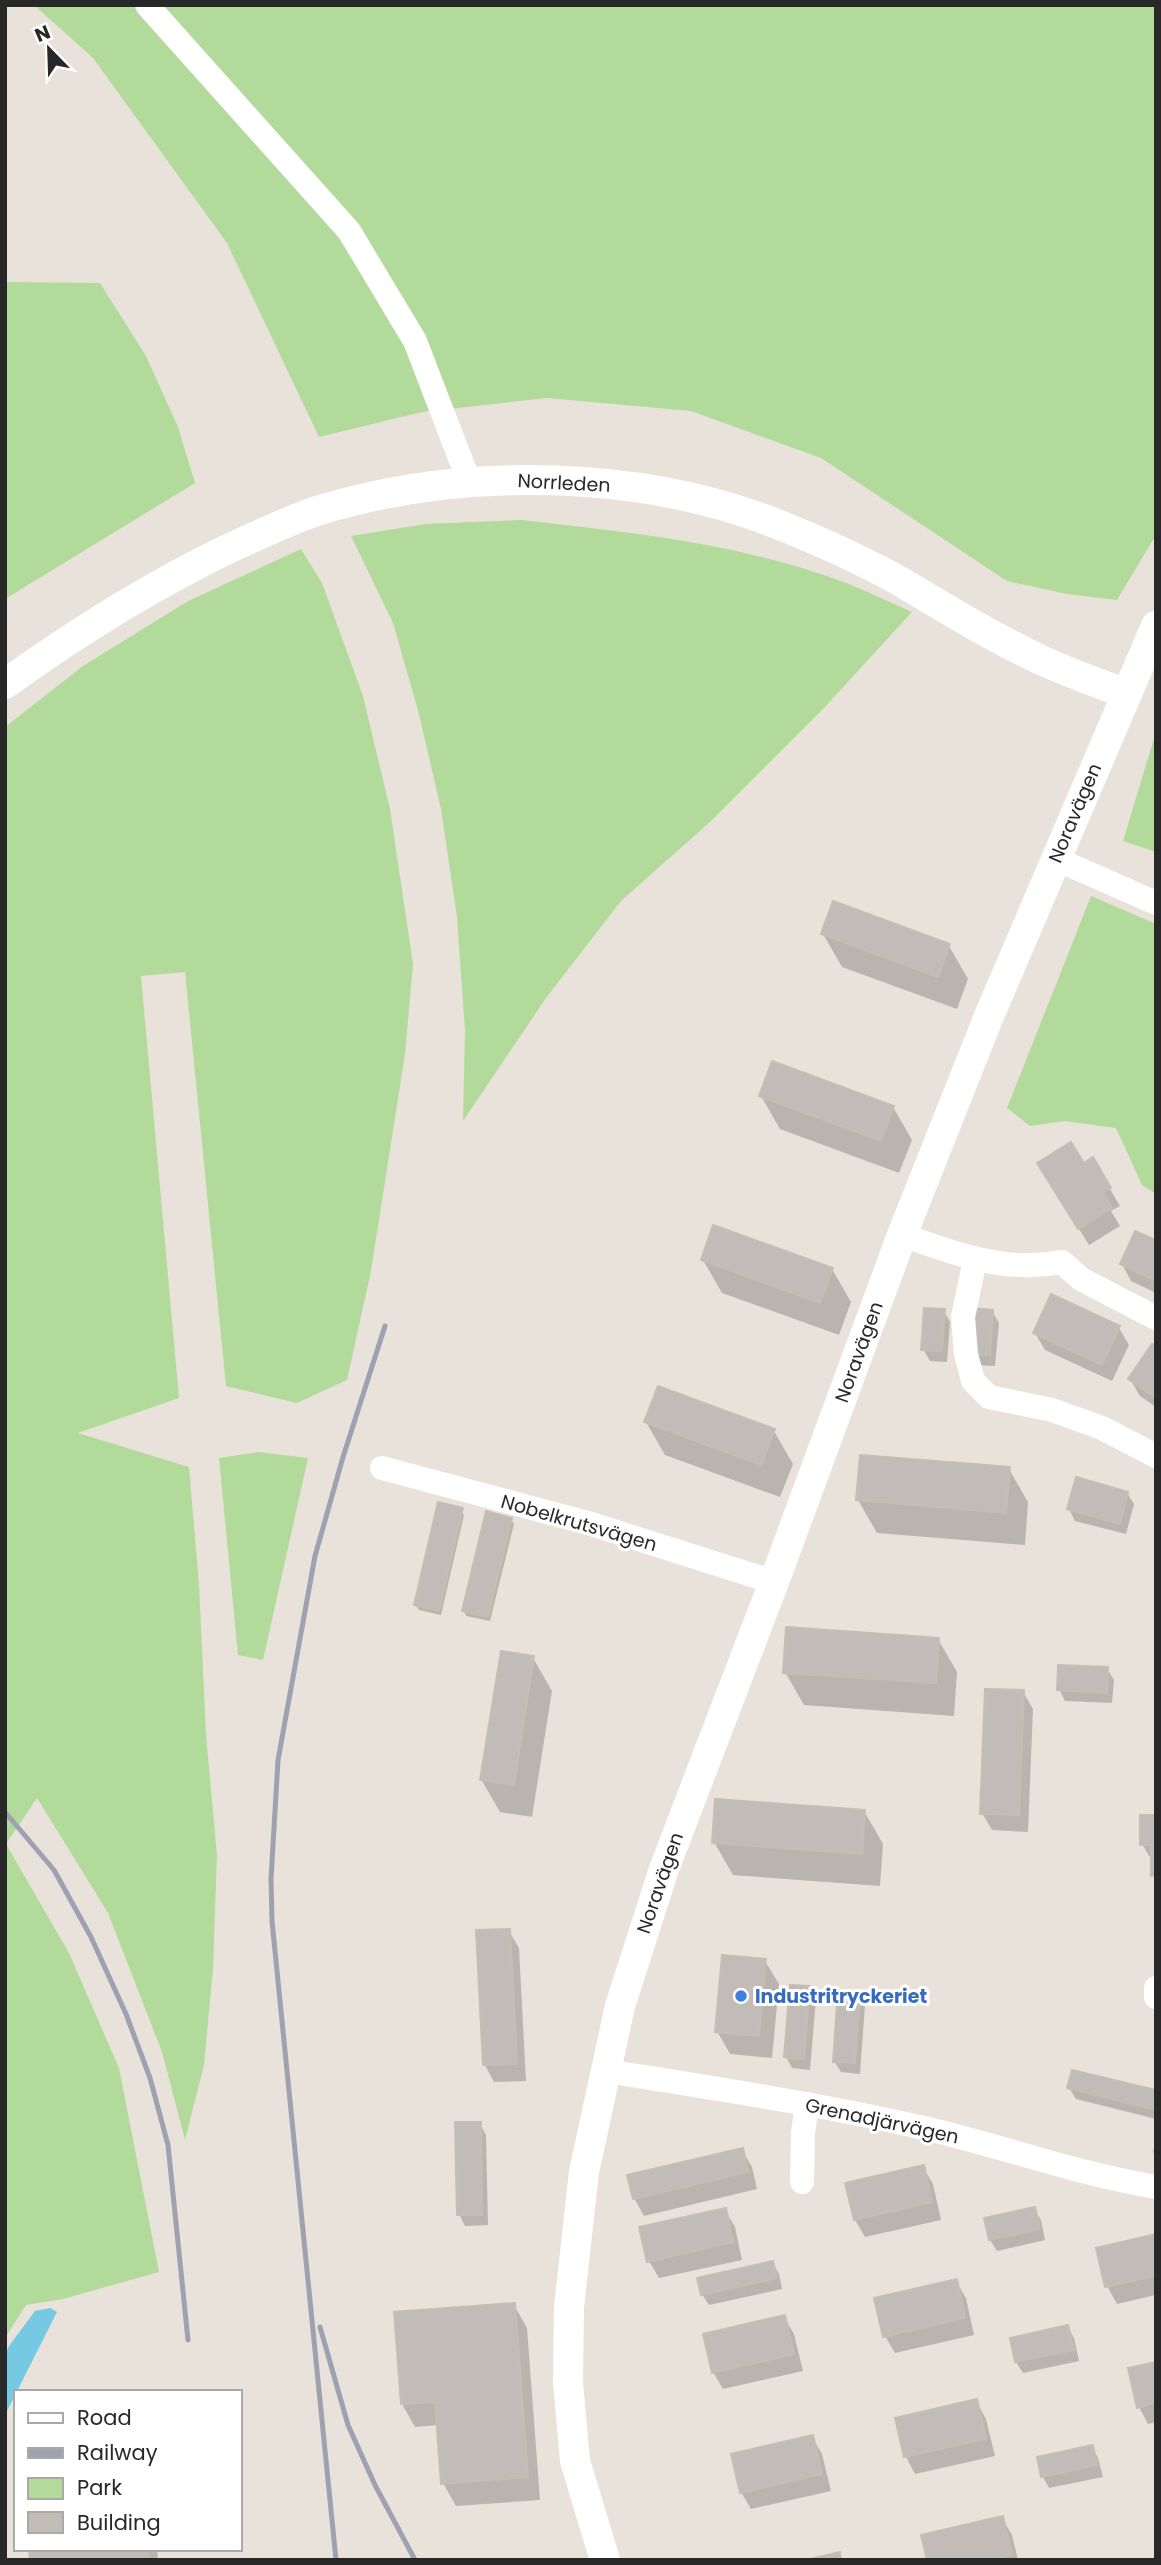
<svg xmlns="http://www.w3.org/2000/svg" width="1161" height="2565" font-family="Poppins,sans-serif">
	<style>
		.green { fill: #b2db9b }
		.water { fill: #75c9e3 }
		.shadow { fill: #0003 }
		.building { fill: #c1bcb7; stroke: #c4beb4; stroke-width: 2 }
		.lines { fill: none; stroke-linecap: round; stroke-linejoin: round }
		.minor { stroke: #fff; stroke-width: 24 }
		.tertiary { stroke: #fff; stroke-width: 30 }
		.rail { stroke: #9ea1b0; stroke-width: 5 }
		.shop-dot { fill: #3f7fe0; stroke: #fff; stroke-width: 2.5 }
		.labels { text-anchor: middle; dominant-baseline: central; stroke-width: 6; stroke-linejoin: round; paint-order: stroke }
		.street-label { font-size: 19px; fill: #282828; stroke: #fff }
		.shop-label { font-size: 19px; font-weight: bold; fill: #366cbe; stroke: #fff; text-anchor: start }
	</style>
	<rect width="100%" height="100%" fill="#e9e2da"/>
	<!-- green -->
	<g class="green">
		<path d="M34 5H1156V535L1117 600 1067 594 1007 581 821 458 691 411 547 398 422 412 319 437 227 243 93 58Z"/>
		<path d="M5 282 100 283 146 356 178 427 195 483 5 599Z"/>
		<path d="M522 520C628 532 737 543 838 580 864 589 888 602 912 612L823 709 710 822 621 901 546 998 463 1121 465 1030 457 917 441 809 419 714 393 623 351 536 426 524Z"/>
		<path d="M301 549 322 583 363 696 390 809 413 964 405 1054 371 1271 347 1380 297 1403 226 1386 185 972 141 976 179 1398 78 1433 189 1467 199 1584 206 1735 217 1855 213 1969 204 2065 185 2140 162 2052 108 1913 37 1798 6 1844 69 1953 119 2068 159 2272 63 2299 26 2305 5 2338V727L83 666 188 601Z"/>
		<path d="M1156 732V852L1123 841Z"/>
		<path d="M1091 896 1156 924V1194L1142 1185 1116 1128 1065 1121 1030 1126 1007 1108Z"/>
		<path d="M259 1452 308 1458 263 1660 238 1655 219 1458Z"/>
	</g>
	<!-- water -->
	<path class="water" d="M50 2308 57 2312 5 2415V2355L9 2346 35 2311Z"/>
	<!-- shadow -->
	<g class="shadow">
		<path d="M823 934 949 946 968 979 957 1009 842 967Z"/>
		<path d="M761 1096 893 1107 912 1140 899 1173 780 1129Z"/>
		<path d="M1083 1165 1110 1189 1120 1206 1111 1211 1120 1226 1089 1245 1049 1181Z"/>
		<path d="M1156 1243V1293L1131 1281 1122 1264Z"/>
		<path d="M703 1260 832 1269 851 1302 839 1335 722 1293Z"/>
		<path d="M944 1311 950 1322 947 1362 930 1361 923 1349Z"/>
		<path d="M992 1311 999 1323 995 1366 977 1365 970 1353Z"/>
		<path d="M1119 1328 1129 1345 1112 1381 1045 1350 1035 1333Z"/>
		<path d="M1156 1349V1407L1140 1396 1130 1379Z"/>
		<path d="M646 1422 774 1431 793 1464 780 1497 665 1455Z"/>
		<path d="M1009 1469 1028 1502 1025 1545 877 1533 858 1500Z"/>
		<path d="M1127 1493 1134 1504 1126 1534 1075 1521 1069 1509Z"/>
		<path d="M461 1510 464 1515 441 1615 419 1610 416 1605Z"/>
		<path d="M511 1519 514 1524 490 1621 466 1616 464 1611Z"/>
		<path d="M938 1639 957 1672 954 1716 804 1705 785 1672Z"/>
		<path d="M533 1658 552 1691 532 1817 500 1812 481 1779Z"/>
		<path d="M1107 1669 1114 1680 1112 1703 1065 1701 1059 1689Z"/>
		<path d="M1023 1692 1033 1709 1028 1832 992 1830 982 1813Z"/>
		<path d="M864 1811 883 1844 880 1886 733 1875 714 1842Z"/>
		<path d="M1156 1817V1880L1153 1875V1856H1149L1142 1844Z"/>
		<path d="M509 1931 519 1948 526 2081 494 2082 485 2065Z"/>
		<path d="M765 1961 779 1984 772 2058 730 2054 717 2031Z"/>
		<path d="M809 1988 816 1999 810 2070 792 2068 786 2057Z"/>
		<path d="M858 1993 865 2005 860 2074 841 2072 834 2061Z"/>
		<path d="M1069 2088 1156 2092V2119L1076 2099Z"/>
		<path d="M480 2124 486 2135 488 2225 465 2226 459 2214Z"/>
		<path d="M1156 2139V2157L1153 2152Z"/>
		<path d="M742 2150 752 2167 757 2189 644 2216 634 2198Z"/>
		<path d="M923 2167 933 2184 941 2220 865 2237 855 2220 847 2184Z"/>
		<path d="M1034 2209 1041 2220 1045 2240 997 2251 990 2240Z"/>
		<path d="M725 2210 735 2227 742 2260 659 2278 649 2261Z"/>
		<path d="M1156 2236V2295L1117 2304 1107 2286Z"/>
		<path d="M773 2263 779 2274 782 2289 709 2305 702 2294Z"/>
		<path d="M956 2281 966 2298 974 2335 895 2353 885 2336Z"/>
		<path d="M514 2305 527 2328 540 2500 456 2506 443 2483 439 2425 415 2427 402 2404Z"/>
		<path d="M784 2317 794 2334 803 2371 723 2389 713 2372Z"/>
		<path d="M1068 2327 1074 2338 1079 2361 1023 2373 1016 2362 1012 2339Z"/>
		<path d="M1156 2364V2422L1148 2424 1139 2407Z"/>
		<path d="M976 2401 986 2419 995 2456 915 2474 906 2457Z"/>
		<path d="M812 2437 822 2454 831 2491 751 2509 741 2492Z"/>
		<path d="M1092 2447 1098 2458 1103 2477 1049 2488 1043 2477 1039 2459Z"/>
		<path d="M1002 2518 1012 2535 1018 2560H928Z"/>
		<path d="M31 2549H157L158 2560H32Z"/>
	</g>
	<!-- building -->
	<g class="building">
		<path d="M833 901 950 944 938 977 821 934Z"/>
		<path d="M772 1061 894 1106 881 1141 759 1096Z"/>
		<path d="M1071 1142 1084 1163 1093 1157 1111 1188 1103 1193 1112 1208 1078 1229 1037 1163Z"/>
		<path d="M713 1225 833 1268 820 1303 701 1260Z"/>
		<path d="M1135 1231 1155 1240 1156 1239V1281L1120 1264Z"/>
		<path d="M1051 1294 1120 1326 1102 1365 1033 1333Z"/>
		<path d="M924 1308 945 1309 942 1351 921 1350Z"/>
		<path d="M972 1308 993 1310 990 1355 969 1354Z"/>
		<path d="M1152 1344 1156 1347V1398L1128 1379Z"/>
		<path d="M658 1386 775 1429 761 1465 644 1422Z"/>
		<path d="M860 1455 1010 1467 1006 1513 856 1500Z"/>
		<path d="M1076 1477 1128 1492 1120 1524 1067 1509Z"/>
		<path d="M438 1502 463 1508 439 1611 414 1605Z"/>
		<path d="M486 1511 512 1518 488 1617 462 1611Z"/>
		<path d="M786 1627 939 1638 936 1683 783 1673Z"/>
		<path d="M501 1651 534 1656 514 1785 480 1780Z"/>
		<path d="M1058 1665 1108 1667 1107 1693 1057 1690Z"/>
		<path d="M985 1689 1024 1690 1019 1815 980 1814Z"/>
		<path d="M715 1799 865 1810 862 1854 712 1843Z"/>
		<rect x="1140" y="1815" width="16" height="30"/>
		<path d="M1151 1845H1156V1875L1151 1876Z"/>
		<path d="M510 1929 517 2064 483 2065 476 1930Z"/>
		<path d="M722 1955 766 1959 759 2036 715 2032Z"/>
		<path d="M790 1985 810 1986 804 2059 784 2057Z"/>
		<path d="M838 1990 860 1992 855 2063 833 2062Z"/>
		<path d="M1072 2070 1156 2090V2110L1067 2088Z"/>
		<path d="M455 2122H481L482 2215H457Z"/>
		<path d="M743 2148 748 2172 633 2199 627 2175Z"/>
		<path d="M924 2165 932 2202 854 2220 845 2183Z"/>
		<path d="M1035 2207 1040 2229 989 2240 984 2218Z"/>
		<path d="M726 2208 733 2242 647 2262 639 2227Z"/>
		<path d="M1156 2234V2276L1105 2287 1096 2248Z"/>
		<path d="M773 2261 777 2278 701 2295 697 2278Z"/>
		<path d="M957 2279 965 2318 883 2337 874 2298Z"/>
		<path d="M515 2303 528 2477 441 2484 435 2402 401 2404 394 2312Z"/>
		<path d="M785 2315 794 2354 712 2373 703 2334Z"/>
		<path d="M1068 2325 1074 2350 1015 2362 1010 2338Z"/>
		<path d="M1156 2362V2403L1137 2408 1128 2368Z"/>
		<path d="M977 2399 986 2439 904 2457 895 2418Z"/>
		<path d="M813 2435 822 2474 740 2493 731 2454Z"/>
		<path d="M1093 2445 1097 2465 1041 2477 1037 2457Z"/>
		<path d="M1003 2516 1012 2555 992 2560H927L921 2535Z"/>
		<path d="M29 2549H147L148 2560H30Z"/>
		<path d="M840 2552 841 2560H806Z"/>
	</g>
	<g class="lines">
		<!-- minor -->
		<g class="minor">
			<path d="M147 5 349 231 415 341 470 484"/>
			<path d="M1056 859 1156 903"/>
			<path d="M902 1235C957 1254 1003 1273 1062 1262L1081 1279 1156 1318"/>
			<path d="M975 1260 963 1317 966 1354 973 1381 989 1397 1052 1410 1102 1428 1156 1456"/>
			<path d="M382 1468 588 1523 774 1582"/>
			<path d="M1156 1988V1997"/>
			<path d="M606 2071C712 2088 819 2104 924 2128 1002 2146 1077 2174 1156 2187"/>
			<path d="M802 2182 803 2133 807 2104"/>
		</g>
		<!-- tertiary -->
		<g class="tertiary">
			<path d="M5 684C76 633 151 586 230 548 259 535 289 520 320 510 465 466 646 469 787 528 826 544 866 562 903 583 948 610 994 638 1041 660 1069 673 1098 683 1127 694"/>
			<path d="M605 2560 575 2461 568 2382 569 2307 584 2172 620 2006 664 1869 774 1582 902 1235 989 1016 1156 626"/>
		</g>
		<!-- rail -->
		<g class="rail">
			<path d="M5 1812 54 1870 91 1937 126 2014 150 2078 168 2145 188 2340"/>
			<path d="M320 2327 348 2425 375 2485 415 2560"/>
			<path d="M336 2560 272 1921 271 1879 278 1760 315 1556 343 1457 385 1326"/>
		</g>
	</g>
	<!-- markers -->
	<circle class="shop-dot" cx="741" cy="1996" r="7"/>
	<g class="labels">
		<!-- street labels -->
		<g class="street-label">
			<text transform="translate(564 483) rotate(3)">Norrleden</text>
			<text transform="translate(1075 813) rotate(-67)">Noravägen</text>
			<text transform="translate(859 1352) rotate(-70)">Noravägen</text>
			<text transform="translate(579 1523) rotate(16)">Nobelkrutsvägen</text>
			<text transform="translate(660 1883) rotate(-71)">Noravägen</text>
			<text transform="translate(882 2121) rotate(12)">Grenadjärvägen</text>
		</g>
		<!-- shop labels -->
		<g class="shop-label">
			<text x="755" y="1996">Industritryckeriet</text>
		</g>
	</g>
	<!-- border -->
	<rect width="1161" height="2565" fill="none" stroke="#282828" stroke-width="14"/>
	<!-- legend -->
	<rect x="14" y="2390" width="228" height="161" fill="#ffffff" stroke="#a9a9a9" stroke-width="2"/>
	<rect x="28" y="2413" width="35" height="10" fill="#ffffff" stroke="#a9a9a9" stroke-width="2"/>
	<text x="77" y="2425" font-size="21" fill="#282828">Road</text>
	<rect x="28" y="2448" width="35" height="10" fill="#9ea1b0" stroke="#a9a9a9" stroke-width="2"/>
	<text x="77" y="2460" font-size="21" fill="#282828">Railway</text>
	<rect x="28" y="2478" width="35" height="21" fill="#b2db9b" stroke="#a9a9a9" stroke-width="2"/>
	<text x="77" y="2495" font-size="21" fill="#282828">Park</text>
	<rect x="28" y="2512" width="35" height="21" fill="#c1bcb7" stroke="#a9a9a9" stroke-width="2"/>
	<text x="77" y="2530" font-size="21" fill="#282828">Building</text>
	<!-- north arrow -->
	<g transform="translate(49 49) rotate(337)" stroke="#ffffff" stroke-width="5" paint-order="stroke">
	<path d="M0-5L12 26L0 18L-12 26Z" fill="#282828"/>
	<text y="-10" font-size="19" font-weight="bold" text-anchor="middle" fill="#282828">N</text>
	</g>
</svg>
